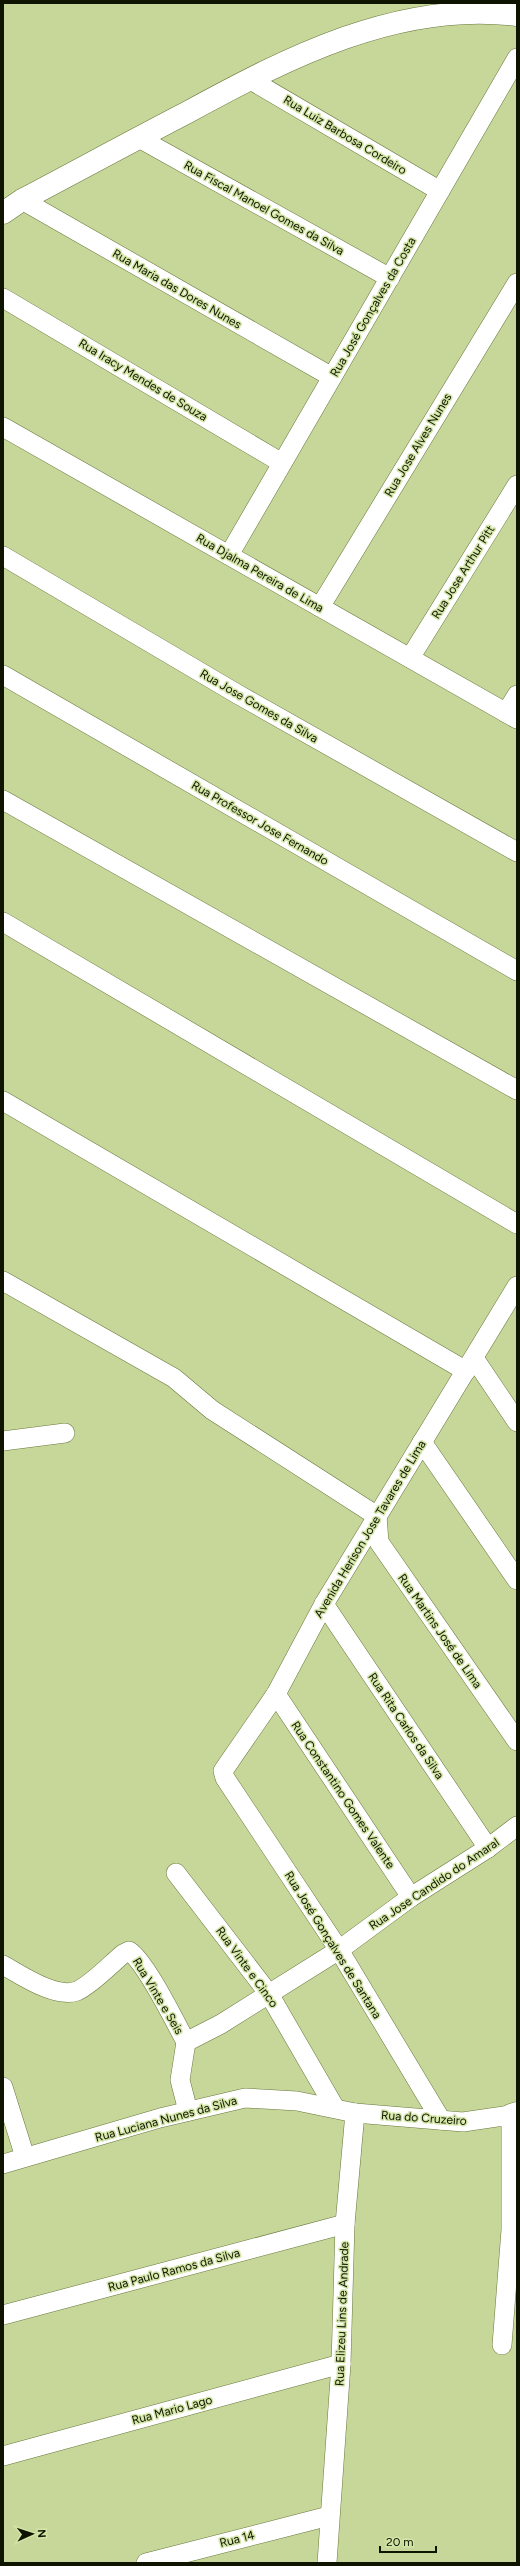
<svg xmlns="http://www.w3.org/2000/svg" width="520" height="2566" font-family="Figtree,sans-serif">
	<style>
		.lines { fill: none; stroke-linecap: round; stroke-linejoin: round }
		.minor-casing { stroke: #69783d; stroke-width: 20 }
		.major-casing { stroke: #69783d; stroke-width: 23 }
		.minor { stroke: #fff; stroke-width: 19 }
		.major { stroke: #fff; stroke-width: 22 }
		.labels { text-anchor: middle; dominant-baseline: central; stroke-width: 3; stroke-linejoin: round; paint-order: stroke }
		.street-label { font-size: 12px; fill: #0f1400; stroke: #d3e5a6 }
	</style>
	<rect width="100%" height="100%" fill="#c6d799"/>
	<g class="lines">
		<!-- minor casing -->
		<g class="minor-casing">
			<g id="minor">
				<path d="M249 79 440 191"/>
				<path d="M139 138 390 278"/>
				<path d="M22 200 332 377"/>
				<path d="M3 298 282 463"/>
				<path d="M3 427 517 719"/>
				<path d="M229 555 517 58"/>
				<path d="M3 556 239 695 517 852"/>
				<path d="M320 607 517 283"/>
				<path d="M410 658 517 485"/>
				<path d="M3 675 517 971"/>
				<path d="M506 713 517 695"/>
				<path d="M3 800 517 1090"/>
				<path d="M3 922 517 1224"/>
				<path d="M3 1101 466 1371"/>
				<path d="M3 1281 174 1378 212 1410 377 1516"/>
				<path d="M474 1358 517 1422"/>
				<path d="M3 1441 65 1433"/>
				<path d="M422 1442 517 1580"/>
				<path d="M377 1516 379 1542 517 1741"/>
				<path d="M324 1604 488 1848"/>
				<path d="M276 1694 411 1897"/>
				<path d="M176 1873 269 1994 335 2108"/>
				<path d="M3 1965C21 1975 56 1999 77 1991 91 1985 111 1964 123 1954L129 1951C146 1962 175 2022 186 2042"/>
				<path d="M186 2042 221 2024 339 1950 411 1897 488 1848 517 1826"/>
				<path d="M186 2042 180 2080 188 2111"/>
				<path d="M3 2087 25 2157"/>
				<path d="M441 2120 339 1950 225 1778 223 1771 276 1694 324 1604 517 1286"/>
				<path d="M3 2164 160 2118 245 2098 297 2101 355 2113 463 2122 511 2115V2230L502 2345"/>
				<path d="M3 2315 345 2224"/>
				<path d="M3 2456 341 2364"/>
				<path d="M146 2563 329 2516"/>
				<path d="M327 2563 341 2364 345 2224 355 2113"/>
			</g>
		</g>
		<!-- major casing -->
		<g class="major-casing">
			<g id="major">
				<path d="M3 213 22 200C77 171 132 141 188 112 287 58 399 0 517 15"/>
				<path d="M511 2115 517 2113"/>
			</g>
		</g>
		<!-- minor -->
		<use href="#minor" class="minor"/>
		<!-- major -->
		<use href="#major" class="major"/>
	</g>
	<g class="labels">
		<!-- street labels -->
		<g class="street-label">
			<text transform="translate(345 135) rotate(31)">Rua Luiz Barbosa Cordeiro</text>
			<text transform="translate(264 208) rotate(29)">Rua Fiscal Manoel Gomes da Silva</text>
			<text transform="translate(177 289) rotate(30)">Rua Maria das Dores Nunes</text>
			<text transform="translate(373 307) rotate(-60)">Rua José Gonçalves da Costa</text>
			<text transform="translate(143 380) rotate(31)">Rua Iracy Mendes de Souza</text>
			<text transform="translate(418 445) rotate(-59)">Rua Jose Alves Nunes</text>
			<text transform="translate(463 572) rotate(-58)">Rua Jose Arthur Pitt</text>
			<text transform="translate(260 573) rotate(30)">Rua Djalma Pereira de Lima</text>
			<text transform="translate(259 706) rotate(30)">Rua Jose Gomes da Silva</text>
			<text transform="translate(260 823) rotate(30)">Rua Professor Jose Fernando</text>
			<text transform="translate(370 1529) rotate(-59)">Avenida Herison Jose Tavares de Lima</text>
			<text transform="translate(440 1631) rotate(55)">Rua Martins José de Lima</text>
			<text transform="translate(406 1726) rotate(56)">Rua Rita Carlos da Silva</text>
			<text transform="translate(343 1795) rotate(56)">Rua Constantino Gomes Valente</text>
			<text transform="translate(434 1884) rotate(-34)">Rua Jose Candido do Amaral</text>
			<text transform="translate(333 1945) rotate(58)">Rua José Gonçalves de Santana</text>
			<text transform="translate(247 1967) rotate(54)">Rua Vinte e Cinco</text>
			<text transform="translate(158 1996) rotate(59)">Rua Vinte e Seis</text>
			<text transform="translate(424 2118) rotate(4)">Rua do Cruzeiro</text>
			<text transform="translate(166 2119) rotate(-15)">Rua Luciana Nunes da Silva</text>
			<text transform="translate(174 2270) rotate(-15)">Rua Paulo Ramos da Silva</text>
			<text transform="translate(342 2314) rotate(-88)">Rua Elizeu Lins de Andrade</text>
			<text transform="translate(172 2410) rotate(-15)">Rua Mario Lago</text>
			<text transform="translate(237 2539) rotate(-14)">Rua 14</text>
		</g>
	</g>
	<!-- border -->
	<rect width="520" height="2566" fill="none" stroke="#0f1400" stroke-width="8"/>
	<!-- north arrow -->
	<g transform="translate(32 2534) rotate(87)" stroke="#d3e5a6" stroke-width="3" paint-order="stroke">
	<path d="M0-3L7 15L0 10L-7 15Z" fill="#0f1400"/>
	<text y="-6" font-size="11" font-weight="bold" text-anchor="middle" fill="#0f1400">N</text>
	</g>
	<!-- scale -->
	<path d="M380 2546v6h56v-6" fill="none" stroke="#0f1400" stroke-width="2"/>
	<text x="386" y="2546" font-size="12" fill="#0f1400" stroke="#d3e5a6" stroke-width="3" paint-order="stroke">20 m</text>
</svg>
